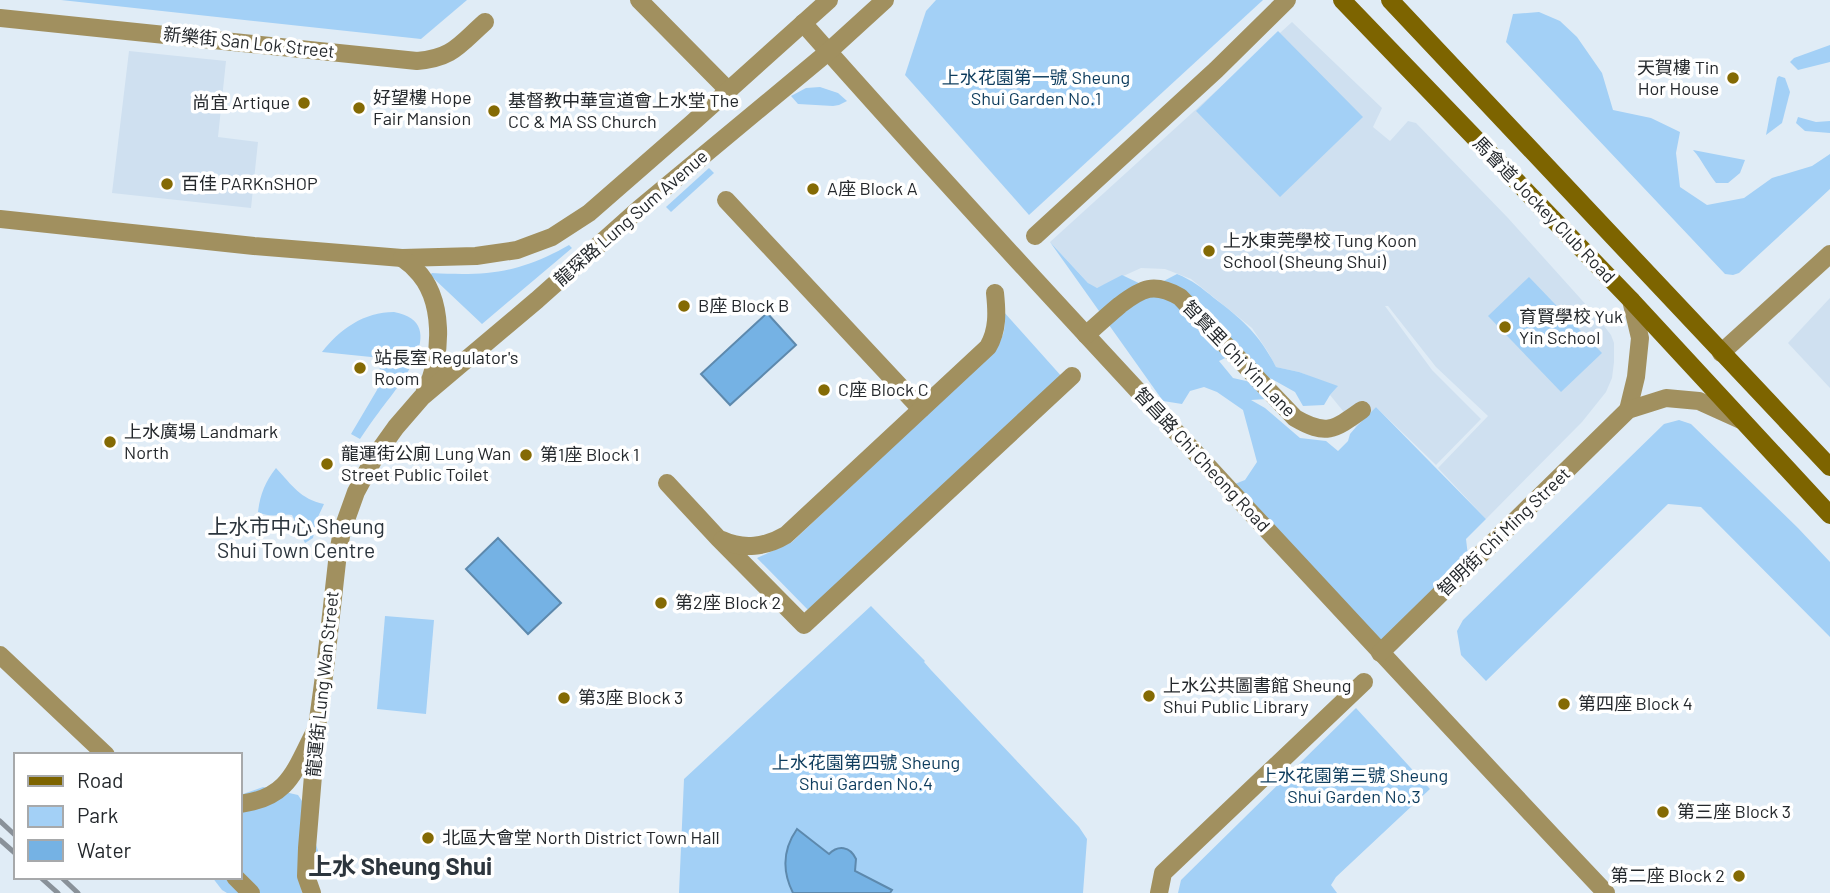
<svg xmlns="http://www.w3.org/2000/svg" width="1830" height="893" viewBox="0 0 1830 893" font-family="Barlow,'Noto Sans SC',sans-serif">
	<rect width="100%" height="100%" fill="#e0ecf6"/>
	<g fill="#cfe0f0">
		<polygon points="1292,22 1382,108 1373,127 1390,141 1408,121 1416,123 1508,218 1598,318 1611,335 1614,343 1614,362 1612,378 1606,392 1582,422 1486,519 1438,468 1488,416 1436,367 1388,306 1385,306 1432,370 1481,419 1436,465 1376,407 1356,427 1330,395 1337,387 1299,372 1276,367 1268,352 1252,328 1191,279 1165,269 1141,268 1097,288 1091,286 1050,242"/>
		<polygon points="129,51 226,61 218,137 258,142 251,208 112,193"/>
		<polygon points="1830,298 1830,388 1788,343"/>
	</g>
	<g fill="#a3d0f6">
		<polygon points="61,0 467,0 421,39"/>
		<polygon points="936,0 1263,0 1029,215 905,75 926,11"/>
		<polygon points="1539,12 1560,21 1577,37 1602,73 1613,110 1651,118 1680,132 1676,153 1680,187 1707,205 1744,198 1772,178 1812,166 1830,154 1830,189 1739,273 1733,275 1725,274 1506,42 1513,14"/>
		<polygon points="1278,31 1363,117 1280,197 1196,111"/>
		<polygon points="1830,45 1830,62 1798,70 1790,62 1794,58"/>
		<polygon points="1779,76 1785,78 1790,92 1782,123 1766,135 1777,78"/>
		<polygon points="820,87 838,93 847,101 839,105 833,106 798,104 791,96 806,88"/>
		<polygon points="1798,117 1816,122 1830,121 1830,133 1805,131 1796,123"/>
		<path d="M1693,150L1745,160L1740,173L1728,183H1716C1707,172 1702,160 1693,150Z"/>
		<polygon points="709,168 714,173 671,212 666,207"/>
		<path d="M1050,242L1088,283L1097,288L1122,275L1145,286L1158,284L1177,274C1192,280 1202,288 1214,298C1243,320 1259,334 1276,367L1299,372L1338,386L1330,395L1324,405L1303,406L1295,392L1252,368L1238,352L1219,361L1233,378L1255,383L1267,399L1251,400L1265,408L1300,438L1326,441L1338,451L1348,441L1350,434L1356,427L1376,407L1486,519L1466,539L1468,556L1380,653L1227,487L1245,480L1257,462L1243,410L1217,392L1204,387L1190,391L1182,404L1163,401Z"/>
		<path d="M569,245L572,248L482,324L430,275L432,273C488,276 520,273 569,245Z"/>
		<polygon points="1529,277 1602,353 1561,392 1488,316"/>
		<path d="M1003,311L1063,378L811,613L757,558L792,542L995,350C1005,334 1006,329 1003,311Z"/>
		<path d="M394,312C454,323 396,389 379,412C372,421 366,430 360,439L351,434L377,390L381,358L322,352C340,329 364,312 394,312Z"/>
		<polygon points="1679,420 1691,424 1798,528 1830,562 1830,637 1701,507 1668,504 1486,681 1461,655 1457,631 1463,620 1664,424"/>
		<path d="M276,468C292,485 300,499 324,504L317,519L313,538L305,543L292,515C278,514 271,518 258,512C260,495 265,482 276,468Z"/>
		<polygon points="871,606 925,661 924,662 931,670 1079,827 1087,839 1083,893 679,893 684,779"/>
		<polygon points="385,616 434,620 426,714 377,709"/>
		<polygon points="1356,708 1430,789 1336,877 1331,885 1337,893 1178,893 1181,880"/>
		<path d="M263,787L298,795L302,801L320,857C309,867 299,876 302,893H227L222,890L212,877H240V795Z"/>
	</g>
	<g fill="#75b2e4" stroke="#5d89ad" stroke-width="2">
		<polygon points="767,313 796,345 730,405 701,374"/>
		<polygon points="498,538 561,603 528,634 466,569"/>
		<path d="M797,829L829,854C838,845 850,846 856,859L855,871L892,890L890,893H793C782,871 783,849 797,829Z"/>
	</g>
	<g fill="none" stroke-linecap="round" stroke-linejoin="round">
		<g stroke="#a1905f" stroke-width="18">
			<polyline points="726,200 921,409"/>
			<polyline points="1035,236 1216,70 1287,0"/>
			<polyline points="667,483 718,538 804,625 1072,376"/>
			<path d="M722,540C743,550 766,547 786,535L988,347C998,330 997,312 995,293"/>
			<polyline points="1159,893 1163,873 1364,682"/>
		</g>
		<g stroke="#a1905f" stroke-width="18">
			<polyline points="639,0 729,91"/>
			<path d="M0,18L417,61C453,58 459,45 485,22"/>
			<path d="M803,23C942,180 1085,334 1228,488C1354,623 1479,759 1606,893"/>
			<path d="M1086,335C1097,325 1108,315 1120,305C1142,288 1154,282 1180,297L1295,418C1326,436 1334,430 1362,410"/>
			<polyline points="1721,353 1830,254"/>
			<polyline points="1628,410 1636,377 1640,338 1631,300"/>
			<polyline points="1380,653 1628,410 1666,398 1699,401 1741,420"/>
		</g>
		<g stroke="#a1905f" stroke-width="18">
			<polyline points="0,219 254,246 402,258 476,256 517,250 552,237 589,213 691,124 829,0"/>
			<path d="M402,258C407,262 412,265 415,269C445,298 443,357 425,391"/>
			<polyline points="0,655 106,755"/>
			<path d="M240,804C288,798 294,772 314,733"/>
			<polyline points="235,877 251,893"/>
			<polyline points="312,893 306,876 307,848 317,727 325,669 338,553 342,531 356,492 376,455 396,427 422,397 537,300 639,209 828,52 885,0"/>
		</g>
		<g stroke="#7d6400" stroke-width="18">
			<polyline points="1342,0 1631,300 1830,515"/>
			<polyline points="1390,0 1830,467"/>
		</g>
		<g stroke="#899199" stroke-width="5">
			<polyline points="0,821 16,836"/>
			<polyline points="0,840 16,854"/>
			<polyline points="40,877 58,893"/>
			<polyline points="61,877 78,893"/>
		</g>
	</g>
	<g fill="#846a04" stroke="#fff" stroke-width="2.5">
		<circle cx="1733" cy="78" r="7"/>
		<circle cx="304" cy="103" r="7"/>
		<circle cx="359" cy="108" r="7"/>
		<circle cx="494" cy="111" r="7"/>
		<circle cx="167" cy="184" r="7"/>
		<circle cx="813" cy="189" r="7"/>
		<circle cx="1209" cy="251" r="7"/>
		<circle cx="684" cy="306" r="7"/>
		<circle cx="1505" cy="327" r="7"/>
		<circle cx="360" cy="368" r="7"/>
		<circle cx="824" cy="390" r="7"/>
		<circle cx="110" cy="442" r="7"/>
		<circle cx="526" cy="455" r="7"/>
		<circle cx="327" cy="464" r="7"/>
		<circle cx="661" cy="603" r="7"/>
		<circle cx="1149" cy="696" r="7"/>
		<circle cx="564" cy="698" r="7"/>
		<circle cx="1564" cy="704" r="7"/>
		<circle cx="1663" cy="812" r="7"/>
		<circle cx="428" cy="838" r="7"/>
		<circle cx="1739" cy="876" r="7"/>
	</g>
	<g text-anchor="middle" stroke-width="7" stroke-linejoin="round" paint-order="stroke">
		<g font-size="18" fill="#24282c" stroke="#fff">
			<text transform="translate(249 43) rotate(6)" y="6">新樂街 San Lok Street</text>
			<text transform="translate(1544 210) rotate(46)" y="6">馬會道 Jockey Club Road</text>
			<text transform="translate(631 218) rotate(-41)" y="6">龍琛路 Lung Sum Avenue</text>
			<text transform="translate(1239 359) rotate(46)" y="6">智賢里 Chi Yin Lane</text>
			<text transform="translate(1202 460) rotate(47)" y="6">智昌路 Chi Cheong Road</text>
			<text transform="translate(1504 532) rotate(-44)" y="6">智明街 Chi Ming Street</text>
			<text transform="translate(323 684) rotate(-84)" y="6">龍運街 Lung Wan Street</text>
		</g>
		<g font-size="18" fill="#24282c" stroke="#fff" text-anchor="start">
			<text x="1719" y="74" text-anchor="end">天賀樓 Tin<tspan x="1719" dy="21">Hor House</tspan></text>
			<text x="373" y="104">好望樓 Hope<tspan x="373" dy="21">Fair Mansion</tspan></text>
			<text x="508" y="107">基督教中華宣道會上水堂 The<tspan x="508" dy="21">CC &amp; MA SS Church</tspan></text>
			<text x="290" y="109" text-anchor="end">尚宜 Artique</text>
			<text x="181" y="190">百佳 PARKnSHOP</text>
			<text x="827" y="195">A座 Block A</text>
			<text x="1223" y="247">上水東莞學校 Tung Koon<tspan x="1223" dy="21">School (Sheung Shui)</tspan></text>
			<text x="698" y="312">B座 Block B</text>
			<text x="1519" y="323">育賢學校 Yuk<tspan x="1519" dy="21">Yin School</tspan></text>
			<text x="374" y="364">站長室 Regulator's<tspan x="374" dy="21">Room</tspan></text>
			<text x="838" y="396">C座 Block C</text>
			<text x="124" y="438">上水廣場 Landmark<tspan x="124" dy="21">North</tspan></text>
			<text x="341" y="460">龍運街公廁 Lung Wan<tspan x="341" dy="21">Street Public Toilet</tspan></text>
			<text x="540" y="461">第1座 Block 1</text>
			<text x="675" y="609">第2座 Block 2</text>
			<text x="1163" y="692">上水公共圖書館 Sheung<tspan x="1163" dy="21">Shui Public Library</tspan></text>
			<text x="578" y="704">第3座 Block 3</text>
			<text x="1578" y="710">第四座 Block 4</text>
			<text x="1677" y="818">第三座 Block 3</text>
			<text x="442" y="844">北區大會堂 North District Town Hall</text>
			<text x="1725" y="882" text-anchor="end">第二座 Block 2</text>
		</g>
		<g font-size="18" fill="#0d3c5d" stroke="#fff">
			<text x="1036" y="84">上水花園第一號 Sheung<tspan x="1036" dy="21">Shui Garden No.1</tspan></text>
			<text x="866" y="769">上水花園第四號 Sheung<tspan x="866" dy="21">Shui Garden No.4</tspan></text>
			<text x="1354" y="782">上水花園第三號 Sheung<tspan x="1354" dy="21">Shui Garden No.3</tspan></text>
		</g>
		<g font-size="21" fill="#2c353d" stroke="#fff">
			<text x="296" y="534">上水市中心 Sheung<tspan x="296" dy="24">Shui Town Centre</tspan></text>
		</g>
		<g font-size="24" font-weight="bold" fill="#2c353d" stroke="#fff">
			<text x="400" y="875">上水 Sheung Shui</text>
		</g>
	</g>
	<rect x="14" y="753" width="228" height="126" fill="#ffffff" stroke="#a7a9ab" stroke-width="2"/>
	<rect x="28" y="776" width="35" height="10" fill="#7d6400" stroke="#a7a9ab" stroke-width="2"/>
	<text x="77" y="788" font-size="21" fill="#24282c">Road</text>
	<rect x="28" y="806" width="35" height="21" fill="#a3d0f6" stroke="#a7a9ab" stroke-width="2"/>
	<text x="77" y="823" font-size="21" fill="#24282c">Park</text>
	<rect x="28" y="840" width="35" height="21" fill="#75b2e4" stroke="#a7a9ab" stroke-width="2"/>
	<text x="77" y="858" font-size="21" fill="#24282c">Water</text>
</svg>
